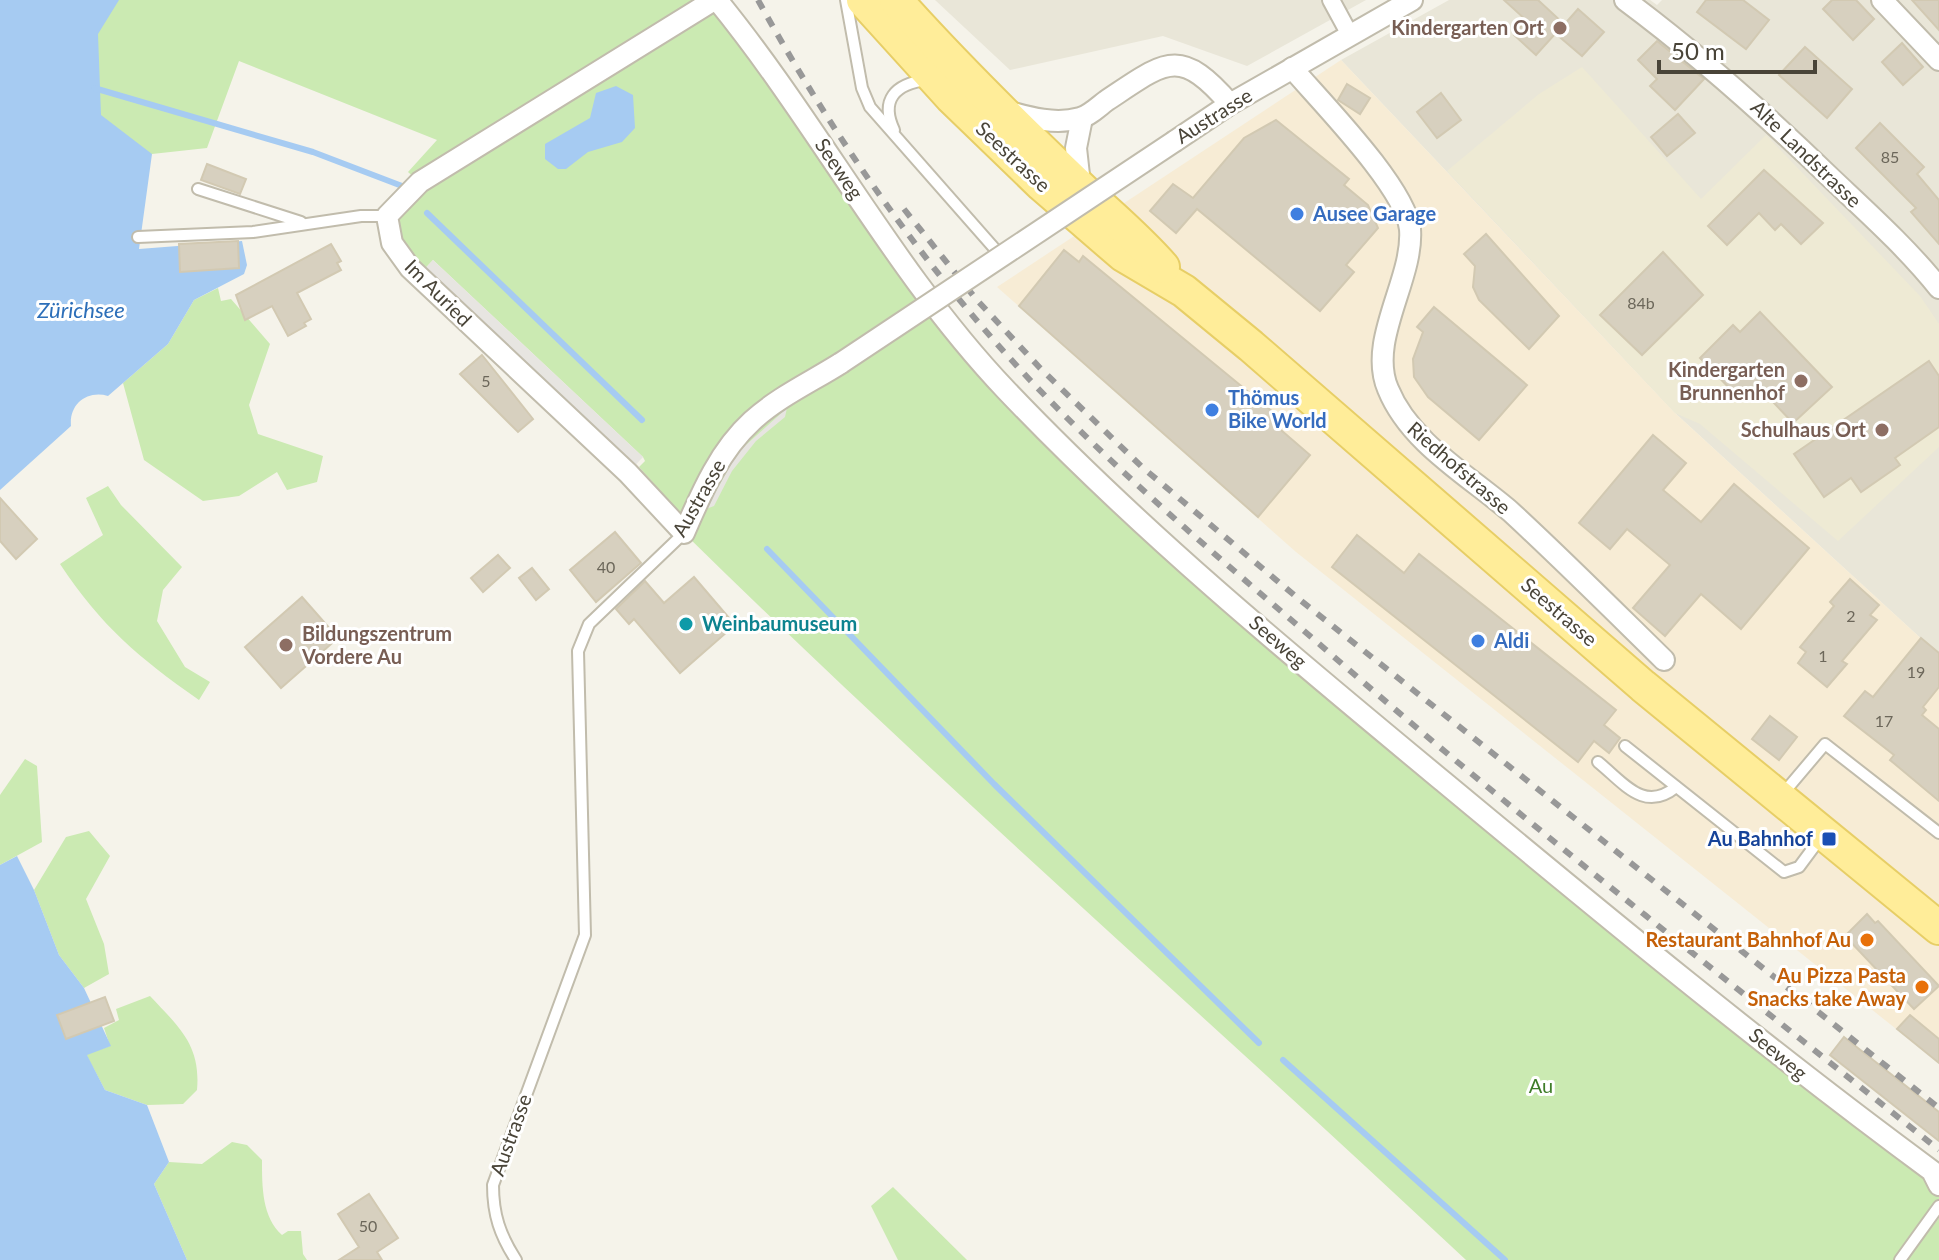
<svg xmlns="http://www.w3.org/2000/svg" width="1939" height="1260" viewBox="0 0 1939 1260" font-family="Lato,sans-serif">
	<rect width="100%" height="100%" fill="#f5f3ea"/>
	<g fill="#e9e6d8">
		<polygon points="935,0 1366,0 1247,66 1163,36 1010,70"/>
		<polygon points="1449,0 1650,0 1657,5 1662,0 1939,0 1939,655 1675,413 1341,60"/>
	</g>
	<polygon fill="#f7ecd5" points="1341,60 1675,413 1939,655 1939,1063 1296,552 997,287"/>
	<polygon fill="#eeead4" points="1582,67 1701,199 1766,135 1920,296 1939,324 1939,447 1838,541 1700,424 1675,413 1447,171 1539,94"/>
	<g fill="#cbeab2">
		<path d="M83,0H717L924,293L1165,544L1939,1185V1206L1900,1260H1466C1206,1016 938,783 684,533L688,522L639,467L645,461L643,457L433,260L418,276L387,216L419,182L408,172L437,140L239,61L207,148L152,154L100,153Z"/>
		<polygon points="218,288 221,301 231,299 270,344 249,405 258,434 323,456 317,482 287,490 277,472 239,496 203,501 144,460 123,383 168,344 194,300"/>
		<path d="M108,486L121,505L182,567L163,590L157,621L185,667L210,682L199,700C138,657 102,627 60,564L103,535L86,498Z"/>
		<polygon points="25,759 37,766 42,842 0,865 0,795"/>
		<polygon points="89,831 110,856 86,899 104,944 109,974 84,988 59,955 34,890 66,837"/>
		<path d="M150,996C179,1027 201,1045 197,1090L183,1104L147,1105L105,1090L86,1054L110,1046L104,1028L119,1020L116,1009Z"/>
		<path d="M232,1142L247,1145L262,1160C262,1187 262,1217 282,1235L288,1231H301L303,1254L307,1260H187L154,1184L169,1162L202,1164Z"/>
		<polygon points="893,1187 967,1260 898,1260 871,1206"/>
		<polygon points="1939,1218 1939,1260 1907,1260"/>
	</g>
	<g fill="#e7e5e1">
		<polygon points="433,260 643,457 628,473 418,276"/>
		<polygon points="787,408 785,417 756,441 732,471 714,506 706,509 738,452"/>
	</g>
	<g fill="#a6cbf2">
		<path d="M0,0H119L98,34L101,115L152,154L139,249L242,241L247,265L244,274L194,300L168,344L108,396C87,390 69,404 71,426L0,490Z"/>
		<polygon points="616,86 633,95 635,128 622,142 588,152 566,169 558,169 545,159 545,144 590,118 596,93"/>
		<polygon points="17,856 34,890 59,955 84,988 111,1046 87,1055 105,1090 147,1105 169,1162 154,1184 187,1260 0,1260 0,865"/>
	</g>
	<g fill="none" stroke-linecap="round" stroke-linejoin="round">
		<g stroke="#a6cbf2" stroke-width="6">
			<polyline points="94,88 313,152 402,186"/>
			<polyline points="427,213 642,420"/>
			<polyline points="767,549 994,784 1259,1043"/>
			<polyline points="1283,1060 1505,1260"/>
		</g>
	</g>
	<g fill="#d7d0bf" stroke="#d2c9b2" stroke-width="2">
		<polygon points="1504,0 1538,0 1564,24 1536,55 1514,35 1526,20"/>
		<polygon points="1706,0 1743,0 1769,20 1746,49 1697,12"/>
		<polygon points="1832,0 1856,0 1874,19 1853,40 1823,9"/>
		<polygon points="1912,0 1939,0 1939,30"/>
		<polygon points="1578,9 1604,32 1582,56 1556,34"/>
		<polygon points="1657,41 1704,79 1675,110 1650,86 1657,79 1638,60"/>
		<polygon points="1902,43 1923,67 1903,85 1882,62"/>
		<polygon points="1805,47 1852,89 1827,118 1779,75"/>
		<polygon points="1347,84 1370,98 1360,114 1338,100"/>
		<polygon points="1441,93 1461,120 1437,138 1417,112"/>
		<polygon points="1678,114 1695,133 1667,156 1651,137"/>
		<polygon points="1276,120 1349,179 1344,185 1368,205 1378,228 1346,265 1354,272 1320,311 1197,209 1176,233 1150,211 1173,184 1193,198 1244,138"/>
		<polygon points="1880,123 1924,167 1917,174 1939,200 1939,244 1911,212 1916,208 1856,148"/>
		<polygon points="207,164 246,179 240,194 201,180"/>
		<polygon points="1764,170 1823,223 1801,244 1781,224 1775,230 1759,213 1727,245 1708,226"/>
		<polygon points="1486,234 1559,316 1529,349 1479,300 1473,287 1475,266 1464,254"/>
		<polygon points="238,241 239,268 180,272 179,244"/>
		<polygon points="331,244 341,261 337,263 341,270 297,293 311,319 304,323 306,326 288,336 272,306 245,320 236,295"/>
		<polygon points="1064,250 1079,262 1083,256 1279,417 1274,424 1310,455 1258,517 1019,306"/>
		<polygon points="1663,252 1703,295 1642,355 1600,315"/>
		<polygon points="1434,307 1527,385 1479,440 1428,397 1414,377 1413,359 1423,332 1417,327"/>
		<polygon points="1760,312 1832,387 1793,423 1756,384 1740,399 1700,358 1733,325 1740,332"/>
		<polygon points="482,355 533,419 518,432 460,374"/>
		<polygon points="1929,361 1939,376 1939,427 1895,458 1900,465 1861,492 1851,478 1824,497 1794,454"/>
		<polygon points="1653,435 1686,463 1663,490 1701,522 1734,484 1809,548 1741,629 1701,594 1665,636 1633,608 1670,565 1627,529 1610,549 1579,523"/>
		<polygon points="0,498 37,539 16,559 0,541"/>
		<polygon points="615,532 641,563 596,602 570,570"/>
		<polygon points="1357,535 1404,573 1419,554 1616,710 1604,725 1620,738 1609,753 1594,741 1578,762 1332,567"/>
		<polygon points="498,555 510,568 483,592 471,578"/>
		<polygon points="532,568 549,589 536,600 519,578"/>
		<polygon points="694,577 735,625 680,673 634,619 629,624 616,609 645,581 664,603"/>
		<polygon points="1850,579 1879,605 1870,615 1877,620 1842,661 1847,664 1827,687 1798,663 1806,652 1800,647 1834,606 1830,602"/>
		<polygon points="302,597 338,638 281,688 245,647"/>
		<polygon points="1921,638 1939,653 1939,687 1923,707 1926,710 1922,715 1939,729 1939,801 1890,760 1894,755 1844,716 1865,691 1873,697"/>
		<polygon points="1770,716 1797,737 1779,760 1752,739"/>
		<polygon points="1867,914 1875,923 1878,921 1939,986 1914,1009 1845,936"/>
		<polygon points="105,997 114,1021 66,1039 57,1015"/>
		<polygon points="1910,1015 1939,1039 1939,1063 1897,1029"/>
		<polygon points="1844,1037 1939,1112 1939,1141 1830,1055"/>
		<polygon points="369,1194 398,1238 377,1252 382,1260 339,1260 359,1247 338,1214"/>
	</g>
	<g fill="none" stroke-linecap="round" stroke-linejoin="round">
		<g stroke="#c1bcac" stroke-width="14">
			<g id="service">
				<polyline points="846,0 862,88 870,107 1002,257"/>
				<path d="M894,130C880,100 895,84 926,80"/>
				<polyline points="198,189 301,222"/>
				<polyline points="138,237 253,232 361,216 387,216"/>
				<polyline points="1625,746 1784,872 1799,867 1822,836"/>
				<path d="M1598,762C1624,783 1644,813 1676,787"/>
				<polyline points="1781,796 1825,744 1939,833"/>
				<path d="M516,1260C500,1235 493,1215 493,1185L585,935L578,651L589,624L684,533"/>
				<polyline points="1900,1260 1939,1206"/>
			</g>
		</g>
		<g stroke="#c1bcac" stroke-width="20">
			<polyline id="pedestrian" points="1331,0 1350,35"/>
		</g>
		<g stroke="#c1bcac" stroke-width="24">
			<g id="minor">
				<path d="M714,0L420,182L387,216L392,243L410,268L628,473L684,533C701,494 719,451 752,421C778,397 811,382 841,363"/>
				<path d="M717,0C819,125 894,272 1006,390C1141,532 1294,658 1445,783C1604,915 1765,1048 1932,1171L1939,1185"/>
				<path d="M1625,0C1699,55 1766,115 1832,179C1869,214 1907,248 1939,288"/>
				<polyline points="1882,0 1939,60"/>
				<path d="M1292,68C1322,103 1405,187 1410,229C1414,279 1367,340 1388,389C1410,443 1468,475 1511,512C1563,560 1613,610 1664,660"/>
				<path d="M1006,111C1030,118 1056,125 1080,118C1089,116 1098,107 1106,101C1165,62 1179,45 1230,104"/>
				<polyline points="1175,141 1230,104 1412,0"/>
				<polyline points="1080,184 1076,148 1082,118"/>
			</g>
		</g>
		<g stroke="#e7ce66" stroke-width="36">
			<g id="primary">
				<polyline points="863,0 951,97 1042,185 1123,255 1184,291 1251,346 1643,686 1939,928"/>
				<path d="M896,0C954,65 1016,126 1079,186C1107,213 1137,237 1163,267"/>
			</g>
		</g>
		<use href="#service" stroke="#fff" stroke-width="10"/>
		<use href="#pedestrian" stroke="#fff" stroke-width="16"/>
		<use href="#minor" stroke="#fff" stroke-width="20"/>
		<use href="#primary" stroke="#ffed99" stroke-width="32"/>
		<g stroke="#989898" stroke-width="6" stroke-dasharray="10 10" stroke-linecap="butt">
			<path d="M758,0C833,136 923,266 1029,379C1121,476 1224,562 1325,649C1524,823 1733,984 1939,1150"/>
			<polyline points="904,209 976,299 1040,368 1142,467 1300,600 1939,1108"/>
		</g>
		<g stroke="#c1bcac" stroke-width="24" stroke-linecap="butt">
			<polyline id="minor-bridge" points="841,363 1175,141"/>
		</g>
		<use href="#minor-bridge" stroke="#fff" stroke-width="20"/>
	</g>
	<g fill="#8d6e63" stroke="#fff" stroke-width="3">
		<circle cx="1560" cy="28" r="8"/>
		<circle cx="1801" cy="381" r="8"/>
		<circle cx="1882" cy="430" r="8"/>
		<circle cx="286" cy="645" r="8"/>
	</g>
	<g fill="#3f7fe0" stroke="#fff" stroke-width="3">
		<circle cx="1297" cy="214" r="8"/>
		<circle cx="1212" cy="410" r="8"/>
		<circle cx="1478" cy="641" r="8"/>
	</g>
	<circle fill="#0f9aa8" stroke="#fff" stroke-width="3" cx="686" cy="624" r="8"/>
	<rect fill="#1a4fb4" stroke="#fff" stroke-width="3" x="1821" y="831" width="16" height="16" rx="4"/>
	<g fill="#e8710a" stroke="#fff" stroke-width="3">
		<circle cx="1867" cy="940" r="8"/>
		<circle cx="1922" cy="987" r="8"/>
	</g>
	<g text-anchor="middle" stroke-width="6" stroke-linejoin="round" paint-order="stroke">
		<g font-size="16" fill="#6c675a">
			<text x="1890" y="163">85</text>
			<text x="1641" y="309">84b</text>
			<text x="486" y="387">5</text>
			<text x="606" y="573">40</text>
			<text x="1851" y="622">2</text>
			<text x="1823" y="662">1</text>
			<text x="1916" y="678">19</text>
			<text x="1884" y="727">17</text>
			<text x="368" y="1232">50</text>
		</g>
		<g font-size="20" font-weight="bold" fill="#785e54" stroke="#fff" text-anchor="end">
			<text x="1544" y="35">Kindergarten Ort</text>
			<text x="1785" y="377">Kindergarten<tspan x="1785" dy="23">Brunnenhof</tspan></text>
			<text x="1866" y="437">Schulhaus Ort</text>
			<text x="302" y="641" text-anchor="start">Bildungszentrum<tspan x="302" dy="23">Vordere Au</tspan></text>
		</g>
		<g font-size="20" fill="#494438" stroke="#fff">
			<text transform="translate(1214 116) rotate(-32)" y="7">Austrasse</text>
			<text transform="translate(1806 154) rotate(44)" y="7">Alte Landstrasse</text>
			<text transform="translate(1013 157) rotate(43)" y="7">Seestrasse</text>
			<text transform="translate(839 169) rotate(56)" y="7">Seeweg</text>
			<text transform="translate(438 293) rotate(45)" y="7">Im Auried</text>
			<text transform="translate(1459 468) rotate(41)" y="7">Riedhofstrasse</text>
			<text transform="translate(699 498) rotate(-60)" y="7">Austrasse</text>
			<text transform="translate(1559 612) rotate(41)" y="7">Seestrasse</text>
			<text transform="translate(1278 642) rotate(41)" y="7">Seeweg</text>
			<text transform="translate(1778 1054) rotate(40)" y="7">Seeweg</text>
			<text transform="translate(511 1135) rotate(-70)" y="7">Austrasse</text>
		</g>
		<g font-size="20" font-weight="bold" fill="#366cbe" stroke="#fff" text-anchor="start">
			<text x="1313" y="221">Ausee Garage</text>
			<text x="1228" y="405">Thömus<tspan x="1228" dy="23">Bike World</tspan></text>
			<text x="1494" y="648">Aldi</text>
		</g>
		<g font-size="20" font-weight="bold" fill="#0d838f" stroke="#fff" text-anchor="start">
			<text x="702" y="631">Weinbaumuseum</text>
		</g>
		<g font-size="20" font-weight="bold" fill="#164399" stroke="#fff" text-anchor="end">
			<text x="1813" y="846">Au Bahnhof</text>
		</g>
		<g font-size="20" font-weight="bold" fill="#c56008" stroke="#fff" text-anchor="end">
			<text x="1851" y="947">Restaurant Bahnhof Au</text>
			<text x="1906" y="983">Au Pizza Pasta<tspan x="1906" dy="23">Snacks take Away</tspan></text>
		</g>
		<g font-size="20" fill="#3f7d29" stroke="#fff">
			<text x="1541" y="1093">Au</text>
		</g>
		<g font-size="22" font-style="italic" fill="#2d6fb9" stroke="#fff">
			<text x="81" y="318">Zürichsee</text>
		</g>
	</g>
	<path d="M1659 60v12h156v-12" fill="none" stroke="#494438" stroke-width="4"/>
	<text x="1671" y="60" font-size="24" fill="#494438" stroke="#ffffff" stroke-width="6" paint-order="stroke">50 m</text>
</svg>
